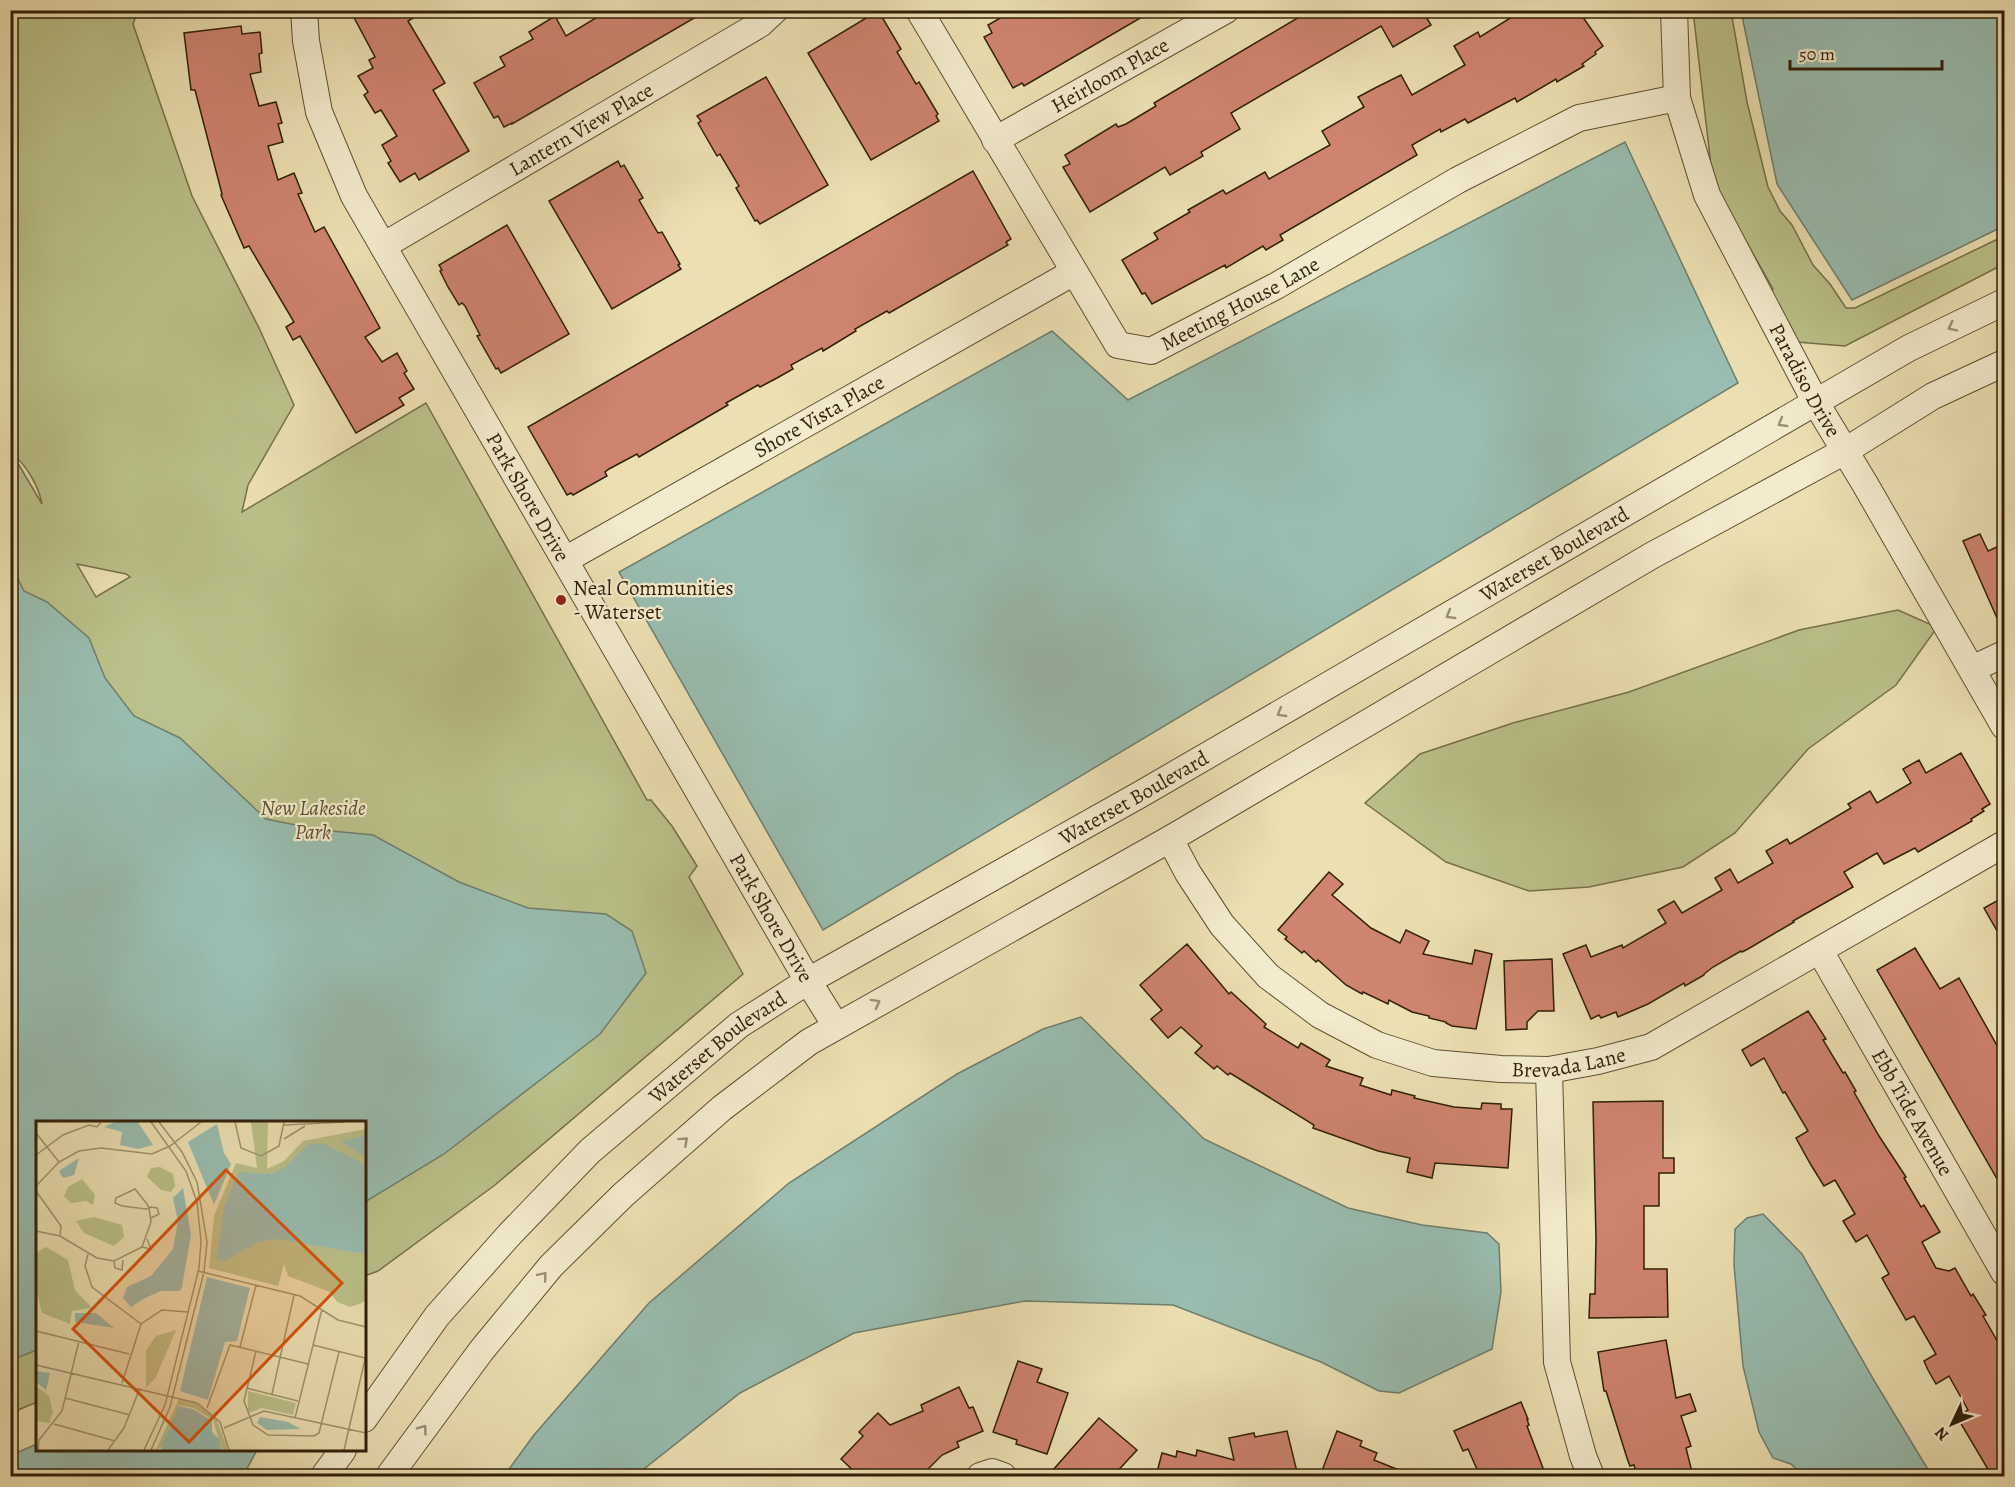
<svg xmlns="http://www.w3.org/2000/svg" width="2015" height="1487" viewBox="0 0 2015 1487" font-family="Alegreya,serif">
	<rect width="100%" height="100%" fill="#ece0b2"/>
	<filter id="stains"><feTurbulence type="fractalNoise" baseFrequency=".00333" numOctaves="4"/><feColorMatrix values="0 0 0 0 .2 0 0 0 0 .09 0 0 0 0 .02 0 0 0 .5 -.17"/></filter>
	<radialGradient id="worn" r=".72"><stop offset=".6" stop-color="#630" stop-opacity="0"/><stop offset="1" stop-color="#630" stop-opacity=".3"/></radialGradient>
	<g fill="#bbc18a" stroke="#76704a" stroke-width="1.5" fill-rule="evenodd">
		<path d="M10,11H138L133,24L192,196L259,328L294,405L248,485L242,512L426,403L647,800H651L672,826L697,866L689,877L743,974L495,1185L378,1271L365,1276L364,1122H38L37,1402L11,1413ZM13,455C26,464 39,487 42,504ZM77,564L126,574L130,577L96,597Z"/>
		<polygon points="1693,11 1731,11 1747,102 1768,187 1780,211 1792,225 1813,265 1830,284 1846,308 1855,308 2004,236 2004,264 1845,346 1797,342 1771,292 1773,289 1716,188 1712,174"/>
		<polygon points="1898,610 1934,626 1936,629 1896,685 1808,749 1735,833 1683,867 1589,887 1529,891 1446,862 1365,803 1420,754 1513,723 1629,692 1799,630"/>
	</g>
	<g fill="#99bdb0" stroke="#6f7e6d" stroke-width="1.5">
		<polygon points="1741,11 2004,11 2004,226 1852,300 1777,184"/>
		<polygon points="1625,142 1738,383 823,930 619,572 1052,331 1128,400"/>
		<polygon points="10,563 24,591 47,602 89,638 105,678 134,716 180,738 266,819 321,830 373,835 459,882 528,908 606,914 632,931 646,973 600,1034 444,1154 365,1202 364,1122 38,1122 37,1350 11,1360"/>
		<polygon points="1081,1017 1204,1139 1348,1208 1422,1225 1487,1233 1499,1244 1501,1292 1492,1349 1399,1393 1379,1391 1321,1362 1173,1305 1025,1301 854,1333 740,1393 635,1476 504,1476 534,1435 649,1303 789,1183 957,1074 1043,1029"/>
		<polygon points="1763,1214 1802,1254 1875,1382 1932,1476 1803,1476 1791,1464 1773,1458 1759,1432 1743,1366 1734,1265 1735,1229 1747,1218"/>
		<polygon points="37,1444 38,1450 257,1450 243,1476 11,1476 11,1455"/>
	</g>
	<g fill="#cf846f" stroke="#301f09" stroke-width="1.5">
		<polygon points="350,10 427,10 408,21 445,83 433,90 469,151 419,180 415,173 400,182 388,163 391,161 382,145 397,136 381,110 375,113 364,95 368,92 358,76 373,68 369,60 375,57"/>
		<polygon points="609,10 708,10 512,124 512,123 504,127 498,116 494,118 474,83 505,66 500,57 533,39 529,32 555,16 566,36"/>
		<polygon points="1014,10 1154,10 1024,86 1022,83 1013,88 984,37 992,33 988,25"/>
		<polygon points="1311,10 1422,10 1431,25 1393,47 1381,26 1231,113 1240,129 1201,152 1203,156 1170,175 1165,167 1090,212 1063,167 1070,164 1065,155 1116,124 1118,127 1126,124 1156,106 1154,103"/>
		<polygon points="1523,10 1578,10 1603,46 1595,52 1596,54 1582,64 1584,66 1557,82 1556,79 1517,102 1515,98 1468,123 1465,119 1441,132 1440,129 1412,145 1417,155 1280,235 1283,240 1266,250 1263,246 1226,268 1225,265 1152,304 1145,293 1142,294 1122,260 1158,239 1154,233 1190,212 1188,210 1223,190 1226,194 1265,172 1269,179 1330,145 1322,131 1364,107 1358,97 1375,88 1401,75 1412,95 1465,65 1454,46 1478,32 1480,37"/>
		<polygon points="876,12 880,18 882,17 901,49 897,52 916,84 919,82 938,114 936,116 939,121 871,160 808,53"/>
		<polygon points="241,26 242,34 260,32 262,53 259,54 261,72 250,74 259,106 276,102 282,123 278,124 283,142 268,146 278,180 294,173 302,193 298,194 315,232 324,227 380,328 365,337 382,362 397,353 407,371 404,373 414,389 399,398 404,405 356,433 300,336 293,340 286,327 294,322 249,246 244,248 221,195 222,194 195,90 191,90 184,33"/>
		<polygon points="766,77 828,185 760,224 757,220 755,221 746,205 736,188 739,186 720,154 717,156 698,123 701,121 697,116"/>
		<polygon points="618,161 621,167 624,165 643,198 639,200 658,233 662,232 680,264 678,265 681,269 612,309 549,201"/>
		<polygon points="973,171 1011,239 1006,242 1008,245 889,313 887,311 855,329 856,331 823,351 822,348 791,365 793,369 777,378 760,387 758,385 726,403 728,405 639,457 637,454 609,469 605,472 607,476 573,495 571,493 567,495 528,427"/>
		<polygon points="507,225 569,334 501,373 498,368 496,369 477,336 480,335 465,306 462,303 459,305 448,287 440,271 442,270 439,265"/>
		<polygon points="1980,534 1988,551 2004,544 2004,634 1963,541"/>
		<polygon points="1961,753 1990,804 1982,809 1984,811 1971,819 1972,821 1918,852 1915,848 1884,864 1877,853 1844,872 1853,887 1793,921 1794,922 1748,949 1742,952 1741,951 1713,967 1704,974 1704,975 1685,986 1684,983 1648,1004 1618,1017 1616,1012 1601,1018 1599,1015 1591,1019 1563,954 1586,945 1591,957 1622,945 1623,948 1666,923 1658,910 1674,901 1682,913 1722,890 1715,878 1730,869 1738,883 1773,863 1766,851 1787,839 1790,844 1851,808 1848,804 1870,791 1877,803 1911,783 1903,769 1919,760 1926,773"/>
		<polygon points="1329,872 1343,884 1332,895 1371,928 1400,943 1406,930 1429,941 1423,954 1472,964 1475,950 1492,954 1476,1029 1452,1026 1446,1023 1446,1022 1429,1018 1429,1016 1412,1012 1389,1000 1388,1004 1363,992 1362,994 1346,985 1318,960 1316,962 1304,951 1302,953 1285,939 1287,937 1278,930"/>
		<polygon points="2004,897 2004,943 1984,908"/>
		<polygon points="1187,944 1229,994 1231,992 1266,1024 1264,1027 1298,1048 1301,1043 1330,1060 1326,1066 1363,1078 1360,1085 1391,1095 1392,1090 1415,1096 1414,1098 1454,1107 1481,1109 1482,1103 1501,1104 1501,1109 1512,1109 1508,1168 1435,1163 1432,1178 1407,1172 1410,1158 1378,1151 1313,1128 1314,1125 1230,1073 1228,1075 1217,1066 1214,1069 1195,1053 1202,1046 1181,1027 1168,1038 1151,1019 1162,1010 1140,985"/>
		<polygon points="1915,948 1940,989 1959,978 2004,1058 2004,1191 1877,970"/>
		<polygon points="1552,959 1554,1011 1538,1011 1527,1022 1527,1029 1506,1030 1504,961"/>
		<polygon points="1808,1011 1826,1039 1823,1040 1843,1073 1845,1072 1856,1091 1854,1092 1879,1136 1906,1177 1904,1178 1921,1207 1924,1205 1940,1232 1922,1242 1936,1268 1949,1271 1955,1268 1971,1296 1973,1294 1986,1315 1983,1316 2004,1353 2004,1476 1992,1476 1957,1417 1968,1410 1949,1376 1936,1384 1928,1370 1924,1361 1936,1354 1914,1316 1906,1320 1882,1278 1889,1274 1867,1235 1856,1242 1843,1221 1855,1214 1835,1180 1824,1186 1811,1165 1796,1138 1808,1131 1785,1092 1783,1093 1764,1058 1751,1066 1742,1050"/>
		<polygon points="1663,1101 1663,1158 1674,1158 1674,1173 1659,1173 1659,1206 1644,1206 1644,1269 1667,1269 1668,1317 1589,1318 1590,1294 1595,1294 1596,1239 1593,1102"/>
		<polygon points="1666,1340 1676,1398 1690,1394 1696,1411 1681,1416 1691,1446 1686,1448 1693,1476 1637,1476 1634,1465 1630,1466 1627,1458 1606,1391 1604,1391 1598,1352"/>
		<polygon points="1018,1361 1042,1369 1037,1382 1068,1393 1047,1454 1016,1444 1017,1440 993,1432"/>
		<polygon points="959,1387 969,1408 973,1407 983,1431 957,1442 959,1447 942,1455 921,1476 859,1476 841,1459 863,1436 859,1432 878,1413 890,1425 923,1411 921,1405"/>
		<polygon points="1521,1402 1528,1419 1527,1419 1529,1425 1527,1426 1546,1476 1480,1476 1468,1449 1463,1451 1454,1431"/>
		<polygon points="1099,1418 1137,1450 1113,1476 1061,1476 1053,1470"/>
		<polygon points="1287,1431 1298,1476 1156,1476 1162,1453 1176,1457 1177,1451 1196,1456 1197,1450 1234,1460 1229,1438 1254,1433 1255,1437"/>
		<polygon points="1337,1431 1362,1441 1360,1446 1377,1453 1374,1460 1414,1476 1320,1476"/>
	</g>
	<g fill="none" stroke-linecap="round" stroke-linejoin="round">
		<g stroke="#5f4f33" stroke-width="28">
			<g id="minor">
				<path id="s1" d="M304,10L306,41L319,112L354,196L808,981L836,1026"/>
				<path id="s2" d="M919,10L1118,345L1151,351L1276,286L1458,180L1579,118L1677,98"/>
				<path id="s3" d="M1674,10L1677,98L1707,195L1816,403L1865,484L2004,726"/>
				<path id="s4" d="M995,140L1226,10"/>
				<path id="s5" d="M383,246L760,24L775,10"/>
				<path id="s6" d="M565,560L1074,272"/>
				<polyline points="1972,669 2004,654"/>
				<path id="s7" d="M1170,839L1188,873L1222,925L1268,976L1320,1015L1377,1045L1433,1063L1501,1069L1549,1070L1598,1061L1651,1047L2004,844"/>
				<path id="s8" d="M1820,951L2004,1272"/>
				<polyline points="1549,1070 1557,1362 1583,1456 1591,1476"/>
				<path id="s9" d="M364,1419L437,1316L510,1234L590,1151L739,1025L808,981L1141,794L1909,348L2004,302"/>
				<polyline points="324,1476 343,1450"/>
				<polyline points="389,1476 481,1351 551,1266 623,1195 722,1108 809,1042 1170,839 1651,556 1845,451 1933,396 2004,363"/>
				<polyline points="980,1476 992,1472 1003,1476"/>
			</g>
		</g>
		<use href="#minor" stroke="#f3ebcd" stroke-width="26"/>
	</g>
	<defs><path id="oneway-chevron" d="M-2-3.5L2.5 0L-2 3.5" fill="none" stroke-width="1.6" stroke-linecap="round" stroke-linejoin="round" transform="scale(1.5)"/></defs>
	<g stroke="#9b8f75">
		<use href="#oneway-chevron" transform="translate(1952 327) rotate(154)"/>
		<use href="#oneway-chevron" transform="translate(1782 423) rotate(150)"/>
		<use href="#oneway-chevron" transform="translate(1450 615) rotate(150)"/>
		<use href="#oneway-chevron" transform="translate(1281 713) rotate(150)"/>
		<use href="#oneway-chevron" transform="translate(876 1003) rotate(-29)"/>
		<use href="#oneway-chevron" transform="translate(684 1141) rotate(-42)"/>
		<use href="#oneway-chevron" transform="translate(543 1276) rotate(-50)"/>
		<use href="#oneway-chevron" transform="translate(423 1429) rotate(-54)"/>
	</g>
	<circle fill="#8f2418" stroke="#f3ebcd" stroke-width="2" cx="561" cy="600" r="6"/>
	<g text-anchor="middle" stroke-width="4.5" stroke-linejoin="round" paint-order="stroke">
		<g font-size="21" fill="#301f09" stroke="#f3ebcd">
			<text dy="7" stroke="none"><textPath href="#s4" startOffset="132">Heirloom Place</textPath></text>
			<text dy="7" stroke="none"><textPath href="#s5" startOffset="230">Lantern View Place</textPath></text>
			<text dy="7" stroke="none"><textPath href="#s2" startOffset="524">Meeting House Lane</textPath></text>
			<text dy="7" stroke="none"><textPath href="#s3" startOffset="399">Paradiso Drive</textPath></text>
			<text dy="7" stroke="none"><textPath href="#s6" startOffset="292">Shore Vista Place</textPath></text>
			<text dy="7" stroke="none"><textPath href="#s1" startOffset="542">Park Shore Drive</textPath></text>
			<text dy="7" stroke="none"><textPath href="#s9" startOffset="1488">Waterset Boulevard</textPath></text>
			<text dy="7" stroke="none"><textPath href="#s9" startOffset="1002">Waterset Boulevard</textPath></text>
			<text dy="7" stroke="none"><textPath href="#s1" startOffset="1028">Park Shore Drive</textPath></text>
			<text dy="7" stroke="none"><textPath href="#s9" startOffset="516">Waterset Boulevard</textPath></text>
			<text dy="7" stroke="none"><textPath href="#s7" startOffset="494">Brevada Lane</textPath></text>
			<text dy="7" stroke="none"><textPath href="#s8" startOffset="186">Ebb Tide Avenue</textPath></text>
		</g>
		<g font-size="21" fill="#301f09" stroke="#f3ebcd" text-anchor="start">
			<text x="573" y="595">Neal Communities<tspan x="573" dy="24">- Waterset</tspan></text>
		</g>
		<g font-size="21" font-style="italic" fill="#5a5030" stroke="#f3ebcd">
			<text x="313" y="815">New Lakeside<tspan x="313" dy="24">Park</tspan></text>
		</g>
	</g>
	<g transform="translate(36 1121)">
		<rect width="330" height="330" fill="#ece0b2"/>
		<path d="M215,1H232L231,48L248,40L267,20L330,8V179L326,182L314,186L301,181L294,171L252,155L248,143L242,165L173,147L178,95L200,42L221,47ZM124,46L137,53L139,65L135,71L125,69L111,56L115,47ZM46,58L59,74L57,84L50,80L35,82L28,75L32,66ZM58,96L86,104L88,116L78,125L48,112L40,100ZM10,126L32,139L39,169L56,187L36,190L34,203L6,192L0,167V132ZM140,209L120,256L110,267V229L120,215ZM0,265L13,275L17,291L13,302L0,300ZM212,270L260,282L257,294L226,287L212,292ZM143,278L161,283L180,297L192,329H186L177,299L158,287L142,284L128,325L120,329Z" fill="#bbc18a"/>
		<path d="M79,1H102L117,24L102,28L84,24L86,11L68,6ZM181,3L188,32L195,43L178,84L152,21ZM330,14V36L304,20L328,15ZM286,22L330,44V133L240,118L222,121L189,140L181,139L188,86L203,51L235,53L248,47L272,24ZM43,37L38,54L27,57L23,50ZM147,67L155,114L146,166L144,170H125L109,177L95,186L87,177L91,166L115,155L137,128L142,100L137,77ZM171,156L214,167L201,220L189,221L172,279L144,270ZM39,192H60L78,207L39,201ZM0,250L14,252L10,269L0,261ZM142,285L157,288L176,300V311L183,318L185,329H125ZM224,296L252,301L265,308L231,309L221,302Z" fill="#99bdb0"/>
		<path fill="none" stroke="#a1936e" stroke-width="1.5" d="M199,1L205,27L225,35L243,25L248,1M248,4L309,1M0,12L23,41M248,18L269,5M0,34L27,14L53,4L61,6L65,1M0,65L23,41L43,30L65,27L116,33L134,25L165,1M0,70L25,105L24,115M0,110L24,115L61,137L78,140L106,126L115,101L113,87L111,83L99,68L80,77L79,82L86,85L110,88L113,87L115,86L121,87L123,93L115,97M106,126L115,128L111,118M52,133L49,145L56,166L105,203M78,140L79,147L86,149L87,139M162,150L264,175L302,199L330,206M0,210L93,233M277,224L329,237M204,226L220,164M220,230L208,280L217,304L232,314L278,315L283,312L303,231M0,244L161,282L184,301L193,329M86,262L105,203L126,189L152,191M210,267L262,280M236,273L258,174M29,277L94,294M171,287L194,224L272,243M259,297L286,188M18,303L79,320M188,307L228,290L330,312M2,329L3,319L26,290L43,220M72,329L88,307L104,267M108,329L129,284L163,147L165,120L161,81L150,50L115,1M115,329L134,286L168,151L171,121L161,61L146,31L123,1M308,329L330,234"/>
		<path fill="#d6530c" fill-opacity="0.15" stroke="#d6530c" stroke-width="3" d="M190,49L306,162L153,321L37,208Z"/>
		<rect width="330" height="330" fill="none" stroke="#301f09" stroke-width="3"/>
	</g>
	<rect width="2015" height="1487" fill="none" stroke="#ece0b2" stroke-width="36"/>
	<rect x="12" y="12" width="1991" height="1463" fill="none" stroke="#301f09" stroke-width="3"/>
	<rect x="18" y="18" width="1979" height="1451" fill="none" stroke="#301f09" stroke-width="1.5"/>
	<g transform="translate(1952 1424) rotate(226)" stroke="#f3ebcd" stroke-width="4.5" paint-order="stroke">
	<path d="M0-4.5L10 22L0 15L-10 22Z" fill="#301f09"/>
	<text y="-9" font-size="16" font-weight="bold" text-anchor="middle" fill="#301f09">N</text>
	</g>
	<path d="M1790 60v9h152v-9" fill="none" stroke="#301f09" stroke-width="3"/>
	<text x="1799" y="60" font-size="18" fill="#301f09" stroke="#f3ebcd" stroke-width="4.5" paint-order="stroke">50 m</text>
	<rect width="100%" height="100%" filter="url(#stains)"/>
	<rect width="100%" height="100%" fill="url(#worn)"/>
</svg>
